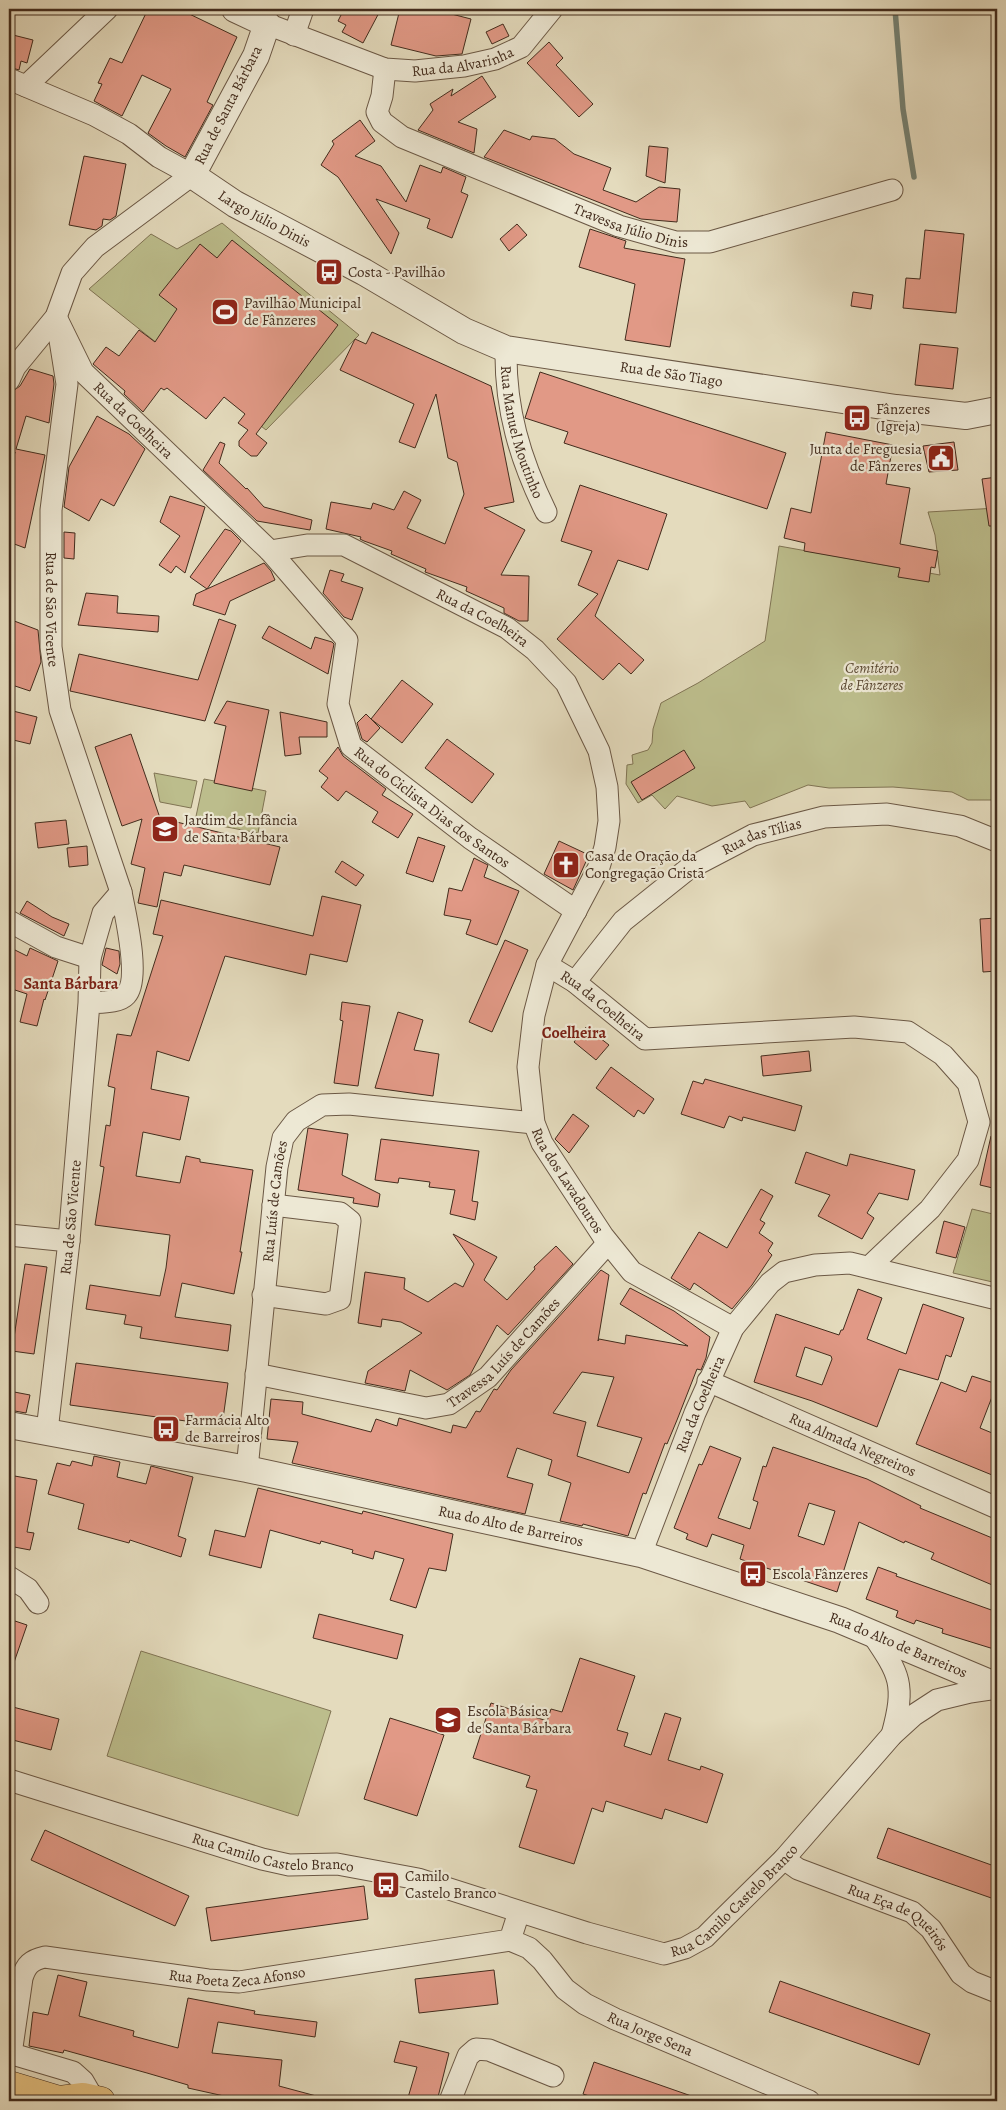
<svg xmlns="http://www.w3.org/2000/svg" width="1006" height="2110" viewBox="0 0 1006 2110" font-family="Alegreya,serif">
	<rect width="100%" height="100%" fill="#e4dbbd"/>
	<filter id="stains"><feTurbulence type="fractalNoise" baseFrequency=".004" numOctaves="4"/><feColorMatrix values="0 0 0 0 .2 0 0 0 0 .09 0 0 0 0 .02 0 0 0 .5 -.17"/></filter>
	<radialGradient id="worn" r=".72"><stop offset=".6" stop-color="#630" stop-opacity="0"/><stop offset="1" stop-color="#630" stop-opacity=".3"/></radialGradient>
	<g fill="#bcbd8c" stroke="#807454">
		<polygon points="222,223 359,335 266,430 89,289 151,234 177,249"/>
		<polygon points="997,508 997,800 968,800 952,792 893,787 829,788 808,785 750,808 745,801 712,806 677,796 665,809 652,795 638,803 626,784 627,765 633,764 632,755 648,750 652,743 653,729 661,703 698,683 765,641 779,546 940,575 935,535 928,512"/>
		<polygon points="154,773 197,781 191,808 160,802"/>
		<polygon points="204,779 266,791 258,833 195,821"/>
		<polygon points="972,1209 997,1215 997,1283 953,1273"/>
		<polygon points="141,1651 331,1711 298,1816 107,1756"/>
	</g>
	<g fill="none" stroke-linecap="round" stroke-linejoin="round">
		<polyline stroke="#758274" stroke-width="5.5" points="895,9 903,109 914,177"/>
	</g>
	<g fill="#e19986" stroke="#432c1d" fill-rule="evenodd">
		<polygon points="148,9 179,9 237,37 207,102 213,105 185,157 166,146 148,133 171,89 142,75 122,116 94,101 102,84 98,83 110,58 122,63"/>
		<polygon points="344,9 381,9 363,43 342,32 346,25 338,21"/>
		<polygon points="400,9 432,9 471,19 462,54 436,56 391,45"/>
		<polygon points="503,24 509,36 492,44 486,32"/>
		<polygon points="9,34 33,40 27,63 21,61 19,70 9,67"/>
		<polygon points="549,42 563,58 556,65 593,104 579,117 527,63"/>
		<polygon points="482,76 496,97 458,122 477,129 474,153 418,130 433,110 430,104 453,89 451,96"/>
		<polygon points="360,120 375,141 355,156 381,166 406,202 420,165 441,173 443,167 466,177 461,192 468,195 452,238 427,228 430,219 376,199 399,233 391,254 338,177 321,165 334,144 332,141"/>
		<polygon points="504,130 530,140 532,136 555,139 574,154 611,168 603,190 636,202 659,187 680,189 677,222 641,219 484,157"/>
		<polygon points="649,146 668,148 665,183 646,176"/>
		<polygon points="84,156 126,164 116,216 110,220 103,219 102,226 96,230 69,225"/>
		<polygon points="517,224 527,235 509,251 500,239"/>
		<polygon points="590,229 626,241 624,248 685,259 670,347 625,340 635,284 579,267"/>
		<polygon points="925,230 964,234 956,313 903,308 906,278 920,279"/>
		<polygon points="232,240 338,325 256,434 267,443 257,456 251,456 239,446 239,441 248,430 238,423 245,414 224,397 206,419 167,388 164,390 161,388 143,412 124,394 125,391 93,364 106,347 119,356 139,330 155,342 177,309 159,295 200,244 217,258"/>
		<polygon points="853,292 873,295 871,309 851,306"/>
		<polygon points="372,332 491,386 514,502 484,508 525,530 501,575 529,576 528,621 519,621 504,613 504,608 466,591 467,587 425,572 426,569 391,554 392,551 364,541 360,539 361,537 326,529 331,502 371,509 373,503 394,510 404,491 421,500 407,528 445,544 464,494 457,462 448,458 436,394 415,448 399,442 414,404 340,370 355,339 366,344"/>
		<polygon points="920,344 958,348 953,389 915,385"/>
		<polygon points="30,369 53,376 54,384 49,423 26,416 16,449 45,455 25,548 9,542 9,481 15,452 12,460 9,460 9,406 13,391 20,386"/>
		<polygon points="540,372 786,453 767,509 564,443 568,432 525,418"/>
		<polygon points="97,416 129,434 145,449 114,506 101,499 89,521 64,507 69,467"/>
		<polygon points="826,432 893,445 886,484 910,488 900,544 938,551 935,568 931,567 929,582 898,577 900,568 804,551 805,543 784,538 791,508 811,513"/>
		<polygon points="220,442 225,444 219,463 246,489 247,488 264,507 312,520 310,530 257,521 203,470"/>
		<polygon points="954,442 958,470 929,472 923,446"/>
		<polygon points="997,477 997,526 989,526 982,479"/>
		<polygon points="580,485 667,514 648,570 618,560 595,616 644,660 631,674 619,663 603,680 557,639 598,594 578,585 592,551 561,541"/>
		<polygon points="170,496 205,507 185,573 176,566 171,573 159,565 180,536 160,522"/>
		<polygon points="225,529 231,531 241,541 207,589 190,577"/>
		<polygon points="64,532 75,533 74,559 64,558"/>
		<polygon points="264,563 271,571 275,580 230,601 225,615 193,605 196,594"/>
		<polygon points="330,570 344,574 341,581 363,588 352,620 344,617 323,593"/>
		<polygon points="86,593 118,596 117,613 159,616 158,632 78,625"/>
		<polygon points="9,619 38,630 41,662 30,691 9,684"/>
		<polygon points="219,619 236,625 205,721 70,691 79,654 198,680"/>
		<polygon points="269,626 311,649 315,637 332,642 334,644 328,674 262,638"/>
		<polygon points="402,680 433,704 402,743 371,719"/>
		<polygon points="227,701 269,710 252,791 214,783 226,726 214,723"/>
		<polygon points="9,710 37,717 30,744 9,739"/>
		<polygon points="280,712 327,722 327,737 299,737 301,754 285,756"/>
		<polygon points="366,714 380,728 367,742 362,739 357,723"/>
		<polygon points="131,734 160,818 280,847 270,885 184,865 181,876 164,872 157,907 138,903 145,868 131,864 142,819 122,826 95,747"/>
		<polygon points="447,739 494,774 472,803 425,768"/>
		<polygon points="338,747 343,756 386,789 382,795 413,814 398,838 372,822 378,812 346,791 338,801 321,787 328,778 319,771"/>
		<polygon points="684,750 695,768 642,800 631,782"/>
		<polygon points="66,820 69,844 38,848 35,823"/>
		<polygon points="418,837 445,846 433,882 406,873"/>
		<polygon points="559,841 589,855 573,890 544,874"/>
		<polygon points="87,846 88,865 69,867 67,848"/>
		<polygon points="474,858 488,865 484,877 519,891 497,945 466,934 471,920 444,915 449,888 462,891"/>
		<polygon points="342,861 364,875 356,886 335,872"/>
		<polygon points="322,896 361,905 347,962 310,954 306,975 225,956 189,1061 157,1051 151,1089 189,1097 180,1140 143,1132 136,1176 180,1183 186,1156 200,1159 200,1162 253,1170 240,1252 242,1252 234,1294 182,1283 175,1317 231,1325 228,1351 140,1338 142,1327 124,1324 126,1315 86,1309 90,1285 160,1296 166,1268 170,1235 95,1225 104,1167 100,1166 106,1125 110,1126 115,1088 108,1086 117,1034 131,1036 163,936 153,934 161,900 313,936"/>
		<polygon points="27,901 52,917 69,924 64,936 20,913"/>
		<polygon points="997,918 997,971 983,972 980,919"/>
		<polygon points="505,940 528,950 492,1032 469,1022"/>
		<polygon points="9,947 27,956 30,948 58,961 45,1000 44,999 37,1026 20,1022 27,994 9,988"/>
		<polygon points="106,948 119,951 120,964 117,974 102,965"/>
		<polygon points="342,1002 370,1006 358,1086 334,1083 343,1021 340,1020"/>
		<polygon points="398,1012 423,1020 414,1050 439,1054 433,1096 375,1088"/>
		<polygon points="586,1027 609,1045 596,1060 574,1042"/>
		<polygon points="809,1051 811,1071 763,1076 761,1056"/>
		<polygon points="611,1067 654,1099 644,1114 638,1110 634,1117 596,1088"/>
		<polygon points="705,1079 802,1106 795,1131 743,1117 742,1121 729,1116 724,1128 681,1114 693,1081 703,1084"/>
		<polygon points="573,1114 589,1126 569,1153 555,1139"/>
		<polygon points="308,1128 348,1134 342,1175 380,1194 378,1207 353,1203 354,1198 298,1190"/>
		<polygon points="991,1136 997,1136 997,1189 980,1185"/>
		<polygon points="381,1139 479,1151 472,1201 478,1202 475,1220 450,1214 455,1190 429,1187 430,1182 399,1178 398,1183 375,1180"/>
		<polygon points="806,1152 847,1166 850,1154 915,1170 908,1200 879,1193 867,1213 874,1218 862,1239 818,1216 830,1195 795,1183"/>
		<polygon points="761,1189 773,1196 760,1220 765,1223 759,1233 773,1243 768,1251 772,1255 752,1285 732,1309 694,1283 690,1290 671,1278 699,1232 727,1248"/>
		<polygon points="944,1221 965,1227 956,1258 936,1253"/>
		<polygon points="453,1234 497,1257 484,1280 507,1300 535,1269 534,1267 556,1246 573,1264 508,1335 497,1325 470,1375 447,1390 410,1370 405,1391 365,1383 368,1371 422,1333 401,1322 382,1319 381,1327 358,1323 365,1272 405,1278 404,1289 428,1302 455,1283 463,1287 474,1264"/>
		<polygon points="25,1264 47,1267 34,1354 12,1351"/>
		<path d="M601,1270L609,1275L598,1341L599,1339L625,1344L626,1335L688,1346L620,1304L630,1288L674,1311L710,1337L706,1358L701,1370L697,1369L677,1420L667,1444L665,1443L646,1494L643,1493L628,1536L583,1524L582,1526L560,1521L571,1483L548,1475L552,1460L517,1448L507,1477L533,1484L525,1514L292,1463L298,1442L267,1439L271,1399L303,1402L302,1414L371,1432L376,1419L397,1426L399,1418L451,1433L453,1425L466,1428L476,1411L480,1412L494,1389L497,1390L511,1370ZM582,1372L614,1377L597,1426L642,1438L629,1473L577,1456L586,1422L553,1413Z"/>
		<path d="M858,1289L882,1298L867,1339L906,1354L923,1304L964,1318L951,1357L946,1355L938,1380L899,1369L877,1427L812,1401L754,1382L776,1314L839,1335L841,1330H843ZM805,1347L831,1356L832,1359L822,1385L796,1376Z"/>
		<polygon points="76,1363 228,1383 222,1426 70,1405"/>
		<polygon points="972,1376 997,1384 980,1428 997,1435 997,1477 916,1444 941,1382 966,1392"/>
		<polygon points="9,1391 30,1395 26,1413 9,1410"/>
		<path d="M710,1446L741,1458L718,1518L750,1529L758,1502L753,1500L763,1466L766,1467L773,1447L867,1479L921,1506L920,1508L997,1540V1587L931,1559L934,1553L905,1541L904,1543L859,1522L837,1592L740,1559L744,1545L712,1534L707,1547L686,1539L688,1534L674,1528L699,1464L702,1465ZM809,1503L835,1511L824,1545L798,1536Z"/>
		<polygon points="94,1456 120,1462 117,1477 146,1484 151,1466 193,1477 178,1536 186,1539 181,1557 130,1540 129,1543 78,1529 84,1504 48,1494 57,1463 70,1466 72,1461 92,1466"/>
		<polygon points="9,1475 37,1480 27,1532 34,1533 30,1550 9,1546"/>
		<polygon points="258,1488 362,1514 363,1511 453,1534 446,1571 429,1568 416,1608 390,1600 404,1559 375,1551 373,1559 352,1553 353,1550 321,1541 320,1544 270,1530 261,1568 209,1555 215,1530 245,1537"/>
		<polygon points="878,1567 897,1574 896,1576 997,1612 997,1650 942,1633 943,1629 916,1620 914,1624 896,1617 898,1611 866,1599"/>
		<polygon points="319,1614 403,1635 397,1659 313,1638"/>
		<polygon points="9,1619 27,1625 11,1671 9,1670"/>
		<polygon points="580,1658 635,1676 617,1730 628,1733 624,1746 651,1755 665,1713 681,1718 668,1760 700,1770 701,1766 723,1774 707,1823 665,1809 662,1819 606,1801 603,1812 592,1808 574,1864 519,1847 537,1790 526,1787 530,1776 473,1758 491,1703 547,1721 551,1709 562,1712"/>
		<polygon points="9,1706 59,1719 51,1750 9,1739"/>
		<polygon points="390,1718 444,1735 417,1816 364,1799"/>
		<polygon points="888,1828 997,1867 997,1900 877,1858"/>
		<polygon points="45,1830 189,1896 175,1926 31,1860"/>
		<polygon points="364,1886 368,1919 211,1941 206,1908"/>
		<polygon points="494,1970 498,2004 419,2013 415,1979"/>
		<polygon points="58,1975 87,1982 79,2016 134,2031 133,2036 178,2048 188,1998 255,2011 254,2014 317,2022 315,2037 218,2022 212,2053 282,2060 279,2086 320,2097 319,2101 243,2101 223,2099 224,2096 188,2088 188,2085 147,2073 64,2050 63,2053 29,2046 33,2012 48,2015"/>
		<polygon points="780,1981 930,2034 919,2065 769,2012"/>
		<polygon points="400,2041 449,2053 437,2101 407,2101 417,2067 394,2062"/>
		<polygon points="594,2062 700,2099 699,2101 605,2101 583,2094"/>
	</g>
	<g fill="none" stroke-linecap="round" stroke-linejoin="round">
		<g stroke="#6b5845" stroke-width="23">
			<g id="minor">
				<path id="s1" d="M267,24L385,69L415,71L464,66L495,59L521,47L552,9"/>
				<polyline points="294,35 303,9"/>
				<path id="s2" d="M385,69L382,96L377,112L382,122L402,137L619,226L676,242H710L892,190"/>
				<polyline points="9,79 94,115 129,134 159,157 192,175 95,247 72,273 56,317 15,367 9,380"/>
				<polyline points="26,86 107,9"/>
				<path id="s3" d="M56,317L83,372L270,551L347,640L338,704L351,746L470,838L576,911"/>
				<path id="s4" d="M60,340L67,384L51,510V647L60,710L121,892"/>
				<path id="s5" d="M506,349C505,409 520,459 546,512"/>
				<path id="s6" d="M270,551L307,545H344L507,628L535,650L566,683L599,751L607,787L609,821L605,847L599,867L547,965L534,1015L528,1067L534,1123L542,1143L603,1236L632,1272L733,1328"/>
				<polyline points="9,921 56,947 90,958"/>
				<path id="s7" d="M547,965L575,982L645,1039L854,1027L908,1032L943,1055L968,1083L979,1122L968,1160L930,1209L869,1267"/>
				<path id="s8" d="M575,982L623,921L688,869L753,835L824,817L887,814L960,826L997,841"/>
				<polyline points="9,1235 69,1241"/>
				<polyline points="263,1295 326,1304 340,1299 350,1221 340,1213 273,1205"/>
				<path id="s9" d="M256,1374L426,1408L449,1404L488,1377L608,1243"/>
				<path id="s10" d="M708,1381L997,1508"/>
				<path id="s11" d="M47,1431L69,1241L89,1003L90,958L103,913L121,892C125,913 141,979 126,995C119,1003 100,1002 89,1003"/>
				<path id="s12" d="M247,1469L277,1167L283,1138L296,1121L322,1105L349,1104L534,1123"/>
				<path id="s13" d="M641,1554L695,1413L733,1328L770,1283L784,1272L815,1265L850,1263L997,1299"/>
				<polyline points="9,1577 28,1589 38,1603"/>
				<path d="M871,1632C900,1675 906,1683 892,1735"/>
				<path id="s14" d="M9,1780L262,1859L289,1865L337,1864L418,1879L587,1933L664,1954L685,1948L705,1937L720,1922L784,1859L892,1735L914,1715L937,1700L970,1692L997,1688"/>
				<path id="s15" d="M784,1859L798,1869L912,1912L931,1929L961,1974L972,1982L997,1992"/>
				<path id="s16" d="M510,1940L529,1948L542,1960L565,1989L585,2004L615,2019L809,2101"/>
				<polyline points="9,2053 73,2072 83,2081 94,2100"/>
				<path id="s17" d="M11,2054L22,1978C26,1965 31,1960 45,1957L208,1980L239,1982L510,1940L519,1912"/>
				<polyline points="450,2101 468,2056 476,2049 489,2050 553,2076"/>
			</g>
		</g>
		<g stroke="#6b5845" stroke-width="28">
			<g id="tertiary">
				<path id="s18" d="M235,9L267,24L256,56L192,175L235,204L364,272L464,331L506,349L896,408L966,416L997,410"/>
				<path id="s19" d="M9,1425L247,1469L641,1554L840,1620L997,1686"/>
			</g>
		</g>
		<g stroke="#432c1d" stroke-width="29">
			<g id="primary">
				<polyline points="9,2085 62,2101"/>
				<polyline points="60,2100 83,2097 101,2101"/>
			</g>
		</g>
		<use href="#minor" stroke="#ede8d4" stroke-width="21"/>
		<use href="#tertiary" stroke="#ede8d4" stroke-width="26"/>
		<use href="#primary" stroke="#e2be7e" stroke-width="28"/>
	</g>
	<defs>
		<g id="bus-square" transform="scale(1.4375)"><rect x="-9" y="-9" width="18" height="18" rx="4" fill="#8f2418" stroke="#ede8d4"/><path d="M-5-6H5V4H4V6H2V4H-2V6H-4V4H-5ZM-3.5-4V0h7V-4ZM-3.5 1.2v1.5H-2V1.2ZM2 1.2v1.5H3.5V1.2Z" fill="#fff"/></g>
		<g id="stadium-square" transform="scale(1.4375)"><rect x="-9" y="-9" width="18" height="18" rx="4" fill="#8f2418" stroke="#ede8d4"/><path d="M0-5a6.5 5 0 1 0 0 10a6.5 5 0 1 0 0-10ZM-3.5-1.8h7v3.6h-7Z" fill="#fff"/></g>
		<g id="civic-square" transform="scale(1.4375)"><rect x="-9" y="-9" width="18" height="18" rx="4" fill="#8f2418" stroke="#ede8d4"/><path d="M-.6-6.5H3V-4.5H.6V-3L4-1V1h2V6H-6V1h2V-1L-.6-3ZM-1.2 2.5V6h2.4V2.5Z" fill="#fff"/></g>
		<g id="school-square" transform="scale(1.4375)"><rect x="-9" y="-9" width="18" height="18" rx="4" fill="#8f2418" stroke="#ede8d4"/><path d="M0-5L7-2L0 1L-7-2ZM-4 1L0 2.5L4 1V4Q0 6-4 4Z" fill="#fff"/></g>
		<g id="church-square" transform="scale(1.4375)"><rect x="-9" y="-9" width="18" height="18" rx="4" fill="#8f2418" stroke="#ede8d4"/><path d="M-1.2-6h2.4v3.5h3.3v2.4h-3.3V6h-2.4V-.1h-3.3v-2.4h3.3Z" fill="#fff"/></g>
	</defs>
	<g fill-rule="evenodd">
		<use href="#bus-square" x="329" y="272"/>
		<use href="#stadium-square" x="225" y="312"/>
		<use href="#bus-square" x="857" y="418"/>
		<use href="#civic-square" x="941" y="458"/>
		<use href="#school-square" x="165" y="829"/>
		<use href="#church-square" x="566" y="865"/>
		<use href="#bus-square" x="166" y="1429"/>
		<use href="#bus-square" x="753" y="1574"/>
		<use href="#school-square" x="448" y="1720"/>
		<use href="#bus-square" x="386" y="1885"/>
	</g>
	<g text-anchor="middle" stroke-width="4.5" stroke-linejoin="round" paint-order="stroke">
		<g font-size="15" fill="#432c1d" stroke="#ede8d4">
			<text dy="5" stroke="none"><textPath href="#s1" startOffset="205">Rua da Alvarinha</textPath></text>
			<text transform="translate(228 105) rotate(-63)" y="5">Rua de Santa Bárbara</text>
			<text dy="5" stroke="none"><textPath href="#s18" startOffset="289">Largo Júlio Dinis</textPath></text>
			<text dy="5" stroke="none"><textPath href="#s2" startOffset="326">Travessa Júlio Dinis</textPath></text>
			<text dy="5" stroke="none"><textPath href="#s18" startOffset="731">Rua de São Tiago</textPath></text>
			<text dy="5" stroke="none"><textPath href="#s3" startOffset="131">Rua da Coelheira</textPath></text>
			<text dy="5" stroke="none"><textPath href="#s5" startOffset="85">Rua Manuel Moutinho</textPath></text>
			<text dy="5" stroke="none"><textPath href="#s4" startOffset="271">Rua de São Vicente</textPath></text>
			<text dy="5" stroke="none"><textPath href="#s6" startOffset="231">Rua da Coelheira</textPath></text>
			<text dy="5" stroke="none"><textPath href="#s3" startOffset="648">Rua do Ciclista Dias dos Santos</textPath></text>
			<text dy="5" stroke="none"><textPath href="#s8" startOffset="242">Rua das Tílias</textPath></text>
			<text dy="5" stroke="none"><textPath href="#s7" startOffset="69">Rua da Coelheira</textPath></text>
			<text dy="5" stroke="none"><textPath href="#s6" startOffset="870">Rua dos Lavadouros</textPath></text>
			<text dy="5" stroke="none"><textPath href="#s12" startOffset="269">Rua Luís de Camões</textPath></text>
			<text dy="5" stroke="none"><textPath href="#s11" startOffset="215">Rua de São Vicente</textPath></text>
			<text dy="5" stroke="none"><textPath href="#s9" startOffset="272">Travessa Luís de Camões</textPath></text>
			<text dy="5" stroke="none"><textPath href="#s13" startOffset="161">Rua da Coelheira</textPath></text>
			<text dy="5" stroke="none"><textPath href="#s10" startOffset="158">Rua Almada Negreiros</textPath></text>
			<text dy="5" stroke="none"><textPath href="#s19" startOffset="512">Rua do Alto de Barreiros</textPath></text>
			<text dy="5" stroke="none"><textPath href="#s19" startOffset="918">Rua do Alto de Barreiros</textPath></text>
			<text dy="5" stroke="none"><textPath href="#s14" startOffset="275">Rua Camilo Castelo Branco</textPath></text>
			<text dy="5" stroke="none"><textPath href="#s14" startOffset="770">Rua Camilo Castelo Branco</textPath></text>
			<text dy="5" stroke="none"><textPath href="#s15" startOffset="130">Rua Eça de Queirós</textPath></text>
			<text dy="5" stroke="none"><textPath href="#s17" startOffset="304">Rua Poeta Zeca Afonso</textPath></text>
			<text dy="5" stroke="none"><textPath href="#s16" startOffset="172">Rua Jorge Sena</textPath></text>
		</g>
		<g font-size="15" fill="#432c1d" stroke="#ede8d4" text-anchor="start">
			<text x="348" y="277">Costa - Pavilhão</text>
			<text x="244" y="308">Pavilhão Municipal<tspan x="244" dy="17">de Fânzeres</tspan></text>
			<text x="876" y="414">Fânzeres<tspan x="876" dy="17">(Igreja)</tspan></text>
			<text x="922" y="454" text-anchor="end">Junta de Freguesia<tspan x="922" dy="17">de Fânzeres</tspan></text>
			<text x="184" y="825">Jardim de Infância<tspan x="184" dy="17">de Santa Bárbara</tspan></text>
			<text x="585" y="861">Casa de Oração da<tspan x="585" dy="17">Congregação Cristã</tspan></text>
			<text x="185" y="1425">Farmácia Alto<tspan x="185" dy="17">de Barreiros</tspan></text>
			<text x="772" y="1579">Escola Fânzeres</text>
			<text x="467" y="1716">Escola Básica<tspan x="467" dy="17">de Santa Bárbara</tspan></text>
			<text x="405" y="1881">Camilo<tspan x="405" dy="17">Castelo Branco</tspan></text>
		</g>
		<g font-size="15" font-style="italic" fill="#5b4933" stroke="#ede8d4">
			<text x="872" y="673">Cemitério<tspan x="872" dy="17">de Fânzeres</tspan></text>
		</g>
		<g font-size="16" font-weight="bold" fill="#7a1f14" stroke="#ede8d4">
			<text x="71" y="989">Santa Bárbara</text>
			<text x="574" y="1038">Coelheira</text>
		</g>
	</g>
	<rect width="1006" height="2110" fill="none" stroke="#e4dbbd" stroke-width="30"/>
	<rect x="10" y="10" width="986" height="2090" fill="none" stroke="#432c1d" stroke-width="2.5"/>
	<rect x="15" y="15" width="976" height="2080" fill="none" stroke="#432c1d"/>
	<rect width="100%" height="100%" filter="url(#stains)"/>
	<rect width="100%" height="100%" fill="url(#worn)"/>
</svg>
